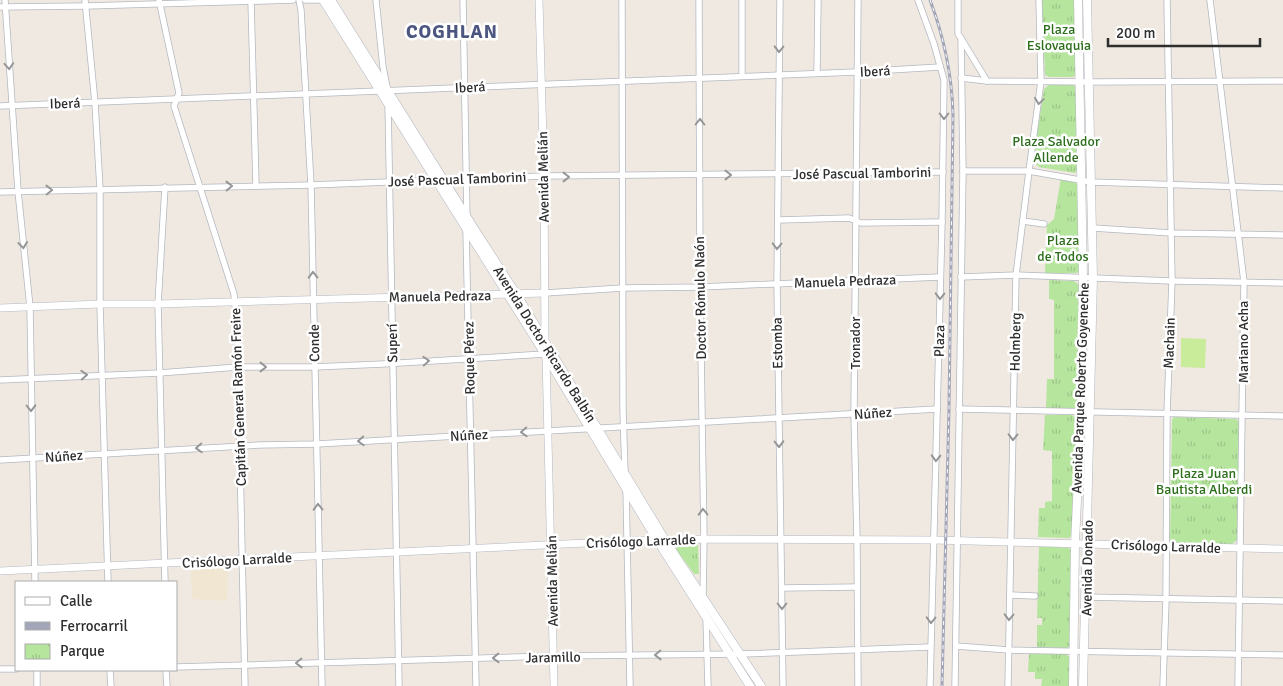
<svg xmlns="http://www.w3.org/2000/svg" width="1283" height="686" viewBox="0 0 1283 686" font-family="Signika,sans-serif">
	<defs>
		<pattern id="park-tufts" width="24" height="20" patternUnits="userSpaceOnUse" patternTransform="scale(1.25)"><rect width="24" height="20" fill="#b6e59e"/><path d="M3 7l-1-3M5 7V3M7 7l1-3M15 17l-1-3M17 17v-4M19 17l1-3" fill="none" stroke="#9dc588"/></pattern>
	</defs>
	<rect width="100%" height="100%" fill="#efe9e1"/>
	<polygon fill="#f0e6d1" points="228,568 227,601 192,599 191,570"/>
	<g fill="url(#park-tufts)">
		<polygon points="1042,0 1074,0 1076,74 1073,77 1049,77 1045,75"/>
		<polygon points="1050,84 1073,84 1076,87 1077,170 1075,173 1039,167 1033,161 1044,89"/>
		<polygon points="1061,178 1074,182 1078,185 1079,272 1076,273 1045,273 1047,225 1054,219"/>
		<polygon points="1049,280 1074,281 1079,285 1078,406 1076,409 1046,408 1047,379 1054,379 1054,300 1049,299"/>
		<polygon points="1045,415 1072,415 1077,418 1073,534 1069,538 1038,537 1039,508 1045,508 1045,502 1052,501 1052,451 1043,450"/>
		<polygon points="1174,417 1236,419 1239,422 1237,540 1232,544 1173,543 1170,540 1172,420"/>
		<polygon points="679,543 698,543 699,574 694,574 676,549"/>
		<polygon points="1039,546 1069,548 1072,551 1070,646 1067,648 1037,647 1037,625 1042,625 1042,618 1037,618"/>
		<polygon points="1065,653 1069,657 1069,686 1041,686 1042,679 1035,679 1035,672 1028,672 1029,654"/>
	</g>
	<polygon fill="#c9ec9a" points="1181,338 1206,339 1205,368 1181,367"/>
	<g fill="none" stroke-linecap="round" stroke-linejoin="round">
		<g stroke="#b4b7c1" stroke-width="7">
			<g id="minor">
				<polyline points="5,0 18,191 30,307 35,582"/>
				<polyline points="85,0 95,103 100,189 100,304 108,582"/>
				<polyline points="159,0 179,93 174,106 234,294 237,324 245,686"/>
				<polyline points="299,0 301,10 311,185 322,686"/>
				<polyline points="305,0 319,0"/>
				<polyline points="376,0 383,67 387,87"/>
				<polyline points="463,0 467,218"/>
				<polyline points="622,0 623,410 625,473"/>
				<polyline points="699,0 700,287 704,539 703,596"/>
				<polyline points="742,0 742,76"/>
				<polyline points="780,0 777,284 783,686"/>
				<polyline points="858,0 854,414 857,539 858,686"/>
				<polyline points="918,0 934,44 944,80 942,222 930,686"/>
				<polyline points="1210,0 1244,282 1238,686"/>
				<polyline points="251,1 256,185"/>
				<polyline points="0,7 86,6 293,0"/>
				<polyline points="962,40 987,81"/>
				<polyline points="817,73 818,0"/>
				<polyline points="961,78 987,81 1089,82 1283,81"/>
				<polyline points="388,104 399,686"/>
				<polyline points="0,106 856,72 940,67"/>
				<polyline points="963,171 1029,171 1091,182 1283,188"/>
				<polyline points="0,192 311,185 544,176 943,172"/>
				<polyline points="778,220 849,218 861,223 942,222"/>
				<polyline points="1023,221 1044,224"/>
				<polyline points="1093,228 1171,233 1283,235"/>
				<polyline points="466,230 476,686"/>
				<polyline points="961,277 1016,275 1172,281 1283,283"/>
				<polyline points="545,293 623,288 700,287 940,277"/>
				<polyline points="0,380 159,373 238,367 314,367 383,364 545,354"/>
				<polyline points="959,409 1283,416"/>
				<polyline points="0,460 260,445 317,444 937,409"/>
				<polyline points="626,488 630,686"/>
				<polyline points="165,582 158,304 165,187"/>
				<polyline points="782,588 857,587"/>
				<polyline points="1010,595 1035,596"/>
				<polyline points="1085,597 1283,601"/>
				<polyline points="706,618 708,686"/>
				<polyline points="956,646 1009,650 1283,655"/>
				<polyline points="176,667 553,656 741,654 930,647"/>
				<polyline points="0,669 16,669"/>
				<polyline points="37,670 37,686"/>
				<polyline points="110,670 111,686"/>
				<polyline points="166,670 167,686"/>
				<polyline points="955,686 963,171 961,38 958,34 958,0"/>
				<polyline points="1008,686 1016,275 1029,171 1041,81 1039,0"/>
				<polyline points="1163,686 1166,599 1167,414 1172,281 1167,0"/>
			</g>
		</g>
		<g stroke="#b4b7c1" stroke-width="8">
			<g id="tertiary">
				<polyline points="539,0 544,176 545,344"/>
				<polyline points="0,308 100,304 158,304 545,293"/>
				<polyline points="546,357 554,686"/>
				<polyline points="0,571 628,541 704,539 933,540 1283,549"/>
			</g>
		</g>
		<g stroke="#b4b7c1" stroke-width="9">
			<g id="secondary">
				<polyline points="323,0 545,354 657,540 750,686"/>
				<polyline points="331,0 475,230 520,300 665,540 761,686"/>
				<polyline points="1073,686 1075,544 1081,412 1083,277 1078,0"/>
				<polyline points="1083,686 1093,278 1087,0"/>
			</g>
		</g>
		<use href="#minor" stroke="#fff" stroke-width="5.5"/>
		<use href="#tertiary" stroke="#fff" stroke-width="7"/>
		<use href="#secondary" stroke="#fff" stroke-width="8"/>
		<g stroke="#a3a6b8" stroke-width="3">
			<path id="rail" d="M930,0C944,37 952,76 953,115L949,409L942,686"/>
		</g>
		<use href="#rail" stroke="#fff" stroke-width="1" stroke-dasharray="4" stroke-linecap="butt"/>
	</g>
	<defs><path id="oneway-chevron" d="M-2-3.5L2.5 0L-2 3.5" fill="none" stroke-width="1.6" stroke-linecap="round" stroke-linejoin="round" transform="scale(1.25)"/></defs>
	<g stroke="#969696">
		<use href="#oneway-chevron" transform="translate(779 49) rotate(91)"/>
		<use href="#oneway-chevron" transform="translate(9 66) rotate(86)"/>
		<use href="#oneway-chevron" transform="translate(1039 101) rotate(98)"/>
		<use href="#oneway-chevron" transform="translate(944 116) rotate(90)"/>
		<use href="#oneway-chevron" transform="translate(700 122) rotate(-90)"/>
		<use href="#oneway-chevron" transform="translate(728 175)"/>
		<use href="#oneway-chevron" transform="translate(566 177)"/>
		<use href="#oneway-chevron" transform="translate(229 186) rotate(-1)"/>
		<use href="#oneway-chevron" transform="translate(49 190) rotate(-1)"/>
		<use href="#oneway-chevron" transform="translate(23 245) rotate(84)"/>
		<use href="#oneway-chevron" transform="translate(777 246) rotate(91)"/>
		<use href="#oneway-chevron" transform="translate(313 275) rotate(-91)"/>
		<use href="#oneway-chevron" transform="translate(940 296) rotate(91)"/>
		<use href="#oneway-chevron" transform="translate(426 361) rotate(-3)"/>
		<use href="#oneway-chevron" transform="translate(263 367)"/>
		<use href="#oneway-chevron" transform="translate(84 375) rotate(-3)"/>
		<use href="#oneway-chevron" transform="translate(31 408) rotate(89)"/>
		<use href="#oneway-chevron" transform="translate(524 432) rotate(177)"/>
		<use href="#oneway-chevron" transform="translate(1013 437) rotate(91)"/>
		<use href="#oneway-chevron" transform="translate(361 441) rotate(177)"/>
		<use href="#oneway-chevron" transform="translate(779 444) rotate(89)"/>
		<use href="#oneway-chevron" transform="translate(199 448) rotate(177)"/>
		<use href="#oneway-chevron" transform="translate(936 458) rotate(92)"/>
		<use href="#oneway-chevron" transform="translate(318 507) rotate(-91)"/>
		<use href="#oneway-chevron" transform="translate(703 512) rotate(-91)"/>
		<use href="#oneway-chevron" transform="translate(782 606) rotate(90)"/>
		<use href="#oneway-chevron" transform="translate(1009 617) rotate(91)"/>
		<use href="#oneway-chevron" transform="translate(931 620) rotate(91)"/>
		<use href="#oneway-chevron" transform="translate(658 655) rotate(179)"/>
		<use href="#oneway-chevron" transform="translate(496 658) rotate(178)"/>
		<use href="#oneway-chevron" transform="translate(299 663) rotate(179)"/>
	</g>
	<g text-anchor="middle" stroke-width="5" stroke-linejoin="round" paint-order="stroke">
		<g font-size="14" fill="#2c6e1b" stroke="#fff">
			<text x="1059" y="34">Plaza<tspan x="1059" dy="16">Eslovaquia</tspan></text>
			<text x="1056" y="146">Plaza Salvador<tspan x="1056" dy="16">Allende</tspan></text>
			<text x="1063" y="245">Plaza<tspan x="1063" dy="16">de Todos</tspan></text>
			<text x="1204" y="478">Plaza Juan<tspan x="1204" dy="16">Bautista Alberdi</tspan></text>
		</g>
		<g font-size="14" fill="#2e2e2e" stroke="#fff">
			<text transform="translate(875 71) rotate(-3)" y="5">Iberá</text>
			<text transform="translate(470 87) rotate(-3)" y="5">Iberá</text>
			<text transform="translate(65 103) rotate(-2)" y="5">Iberá</text>
			<text transform="translate(862 173) rotate(-1)" y="5">José Pascual Tamborini</text>
			<text transform="translate(543 177) rotate(-91)" y="5">Avenida Melián</text>
			<text transform="translate(457 179) rotate(-2)" y="5">José Pascual Tamborini</text>
			<text transform="translate(845 281) rotate(-2)" y="5">Manuela Pedraza</text>
			<text transform="translate(440 296) rotate(-1)" y="5">Manuela Pedraza</text>
			<text transform="translate(700 298) rotate(-91)" y="5">Doctor Rómulo Naón</text>
			<text transform="translate(939 341) rotate(-89)" y="5">Plaza</text>
			<text transform="translate(1015 342) rotate(-89)" y="5">Holmberg</text>
			<text transform="translate(1243 342) rotate(-90)" y="5">Mariano Acha</text>
			<text transform="translate(314 343) rotate(-91)" y="5">Conde</text>
			<text transform="translate(392 343) rotate(-91)" y="5">Superí</text>
			<text transform="translate(777 343) rotate(-91)" y="5">Estomba</text>
			<text transform="translate(855 343) rotate(-90)" y="5">Tronador</text>
			<text transform="translate(1169 343) rotate(-88)" y="5">Machain</text>
			<text transform="translate(545 344) rotate(58)" y="5">Avenida Doctor Ricardo Balbín</text>
			<text transform="translate(469 358) rotate(-91)" y="5">Roque Pérez</text>
			<text transform="translate(1080 388) rotate(-88)" y="5">Avenida Parque Roberto Goyeneche</text>
			<text transform="translate(238 397) rotate(-92)" y="5">Capitán General Ramón Freire</text>
			<text transform="translate(873 413) rotate(-4)" y="5">Núñez</text>
			<text transform="translate(469 435) rotate(-3)" y="5">Núñez</text>
			<text transform="translate(64 456) rotate(-4)" y="5">Núñez</text>
			<text transform="translate(641 541) rotate(-2)" y="5">Crisólogo Larralde</text>
			<text transform="translate(1166 546) rotate(2)" y="5">Crisólogo Larralde</text>
			<text transform="translate(237 560) rotate(-3)" y="5">Crisólogo Larralde</text>
			<text transform="translate(1087 568) rotate(-89)" y="5">Avenida Donado</text>
			<text transform="translate(552 581) rotate(-91)" y="5">Avenida Melián</text>
			<text transform="translate(553 657) rotate(-1)" y="5">Jaramillo</text>
		</g>
		<g font-size="19" font-weight="bold" letter-spacing="1" fill="#4d5680" stroke="#fff">
			<text x="452" y="38">COGHLAN</text>
		</g>
	</g>
	<rect x="15" y="581" width="162" height="90" fill="#ffffff" stroke="#ababab"/>
	<rect x="25" y="597" width="25" height="8" fill="#ffffff" stroke="#ababab"/>
	<text x="60" y="606" font-size="15" fill="#2e2e2e">Calle</text>
	<rect x="25" y="622" width="25" height="8" fill="#a3a6b8" stroke="#ababab"/>
	<text x="60" y="631" font-size="15" fill="#2e2e2e">Ferrocarril</text>
	<rect x="25" y="644" width="25" height="15" fill="url(#park-tufts)" stroke="#ababab"/>
	<text x="60" y="656" font-size="15" fill="#2e2e2e">Parque</text>
	<path d="M1108 38v8h152v-8" fill="none" stroke="#2e2e2e" stroke-width="2.5"/>
	<text x="1116" y="38" font-size="15" fill="#2e2e2e" stroke="#ffffff" stroke-width="4" paint-order="stroke">200 m</text>
</svg>
